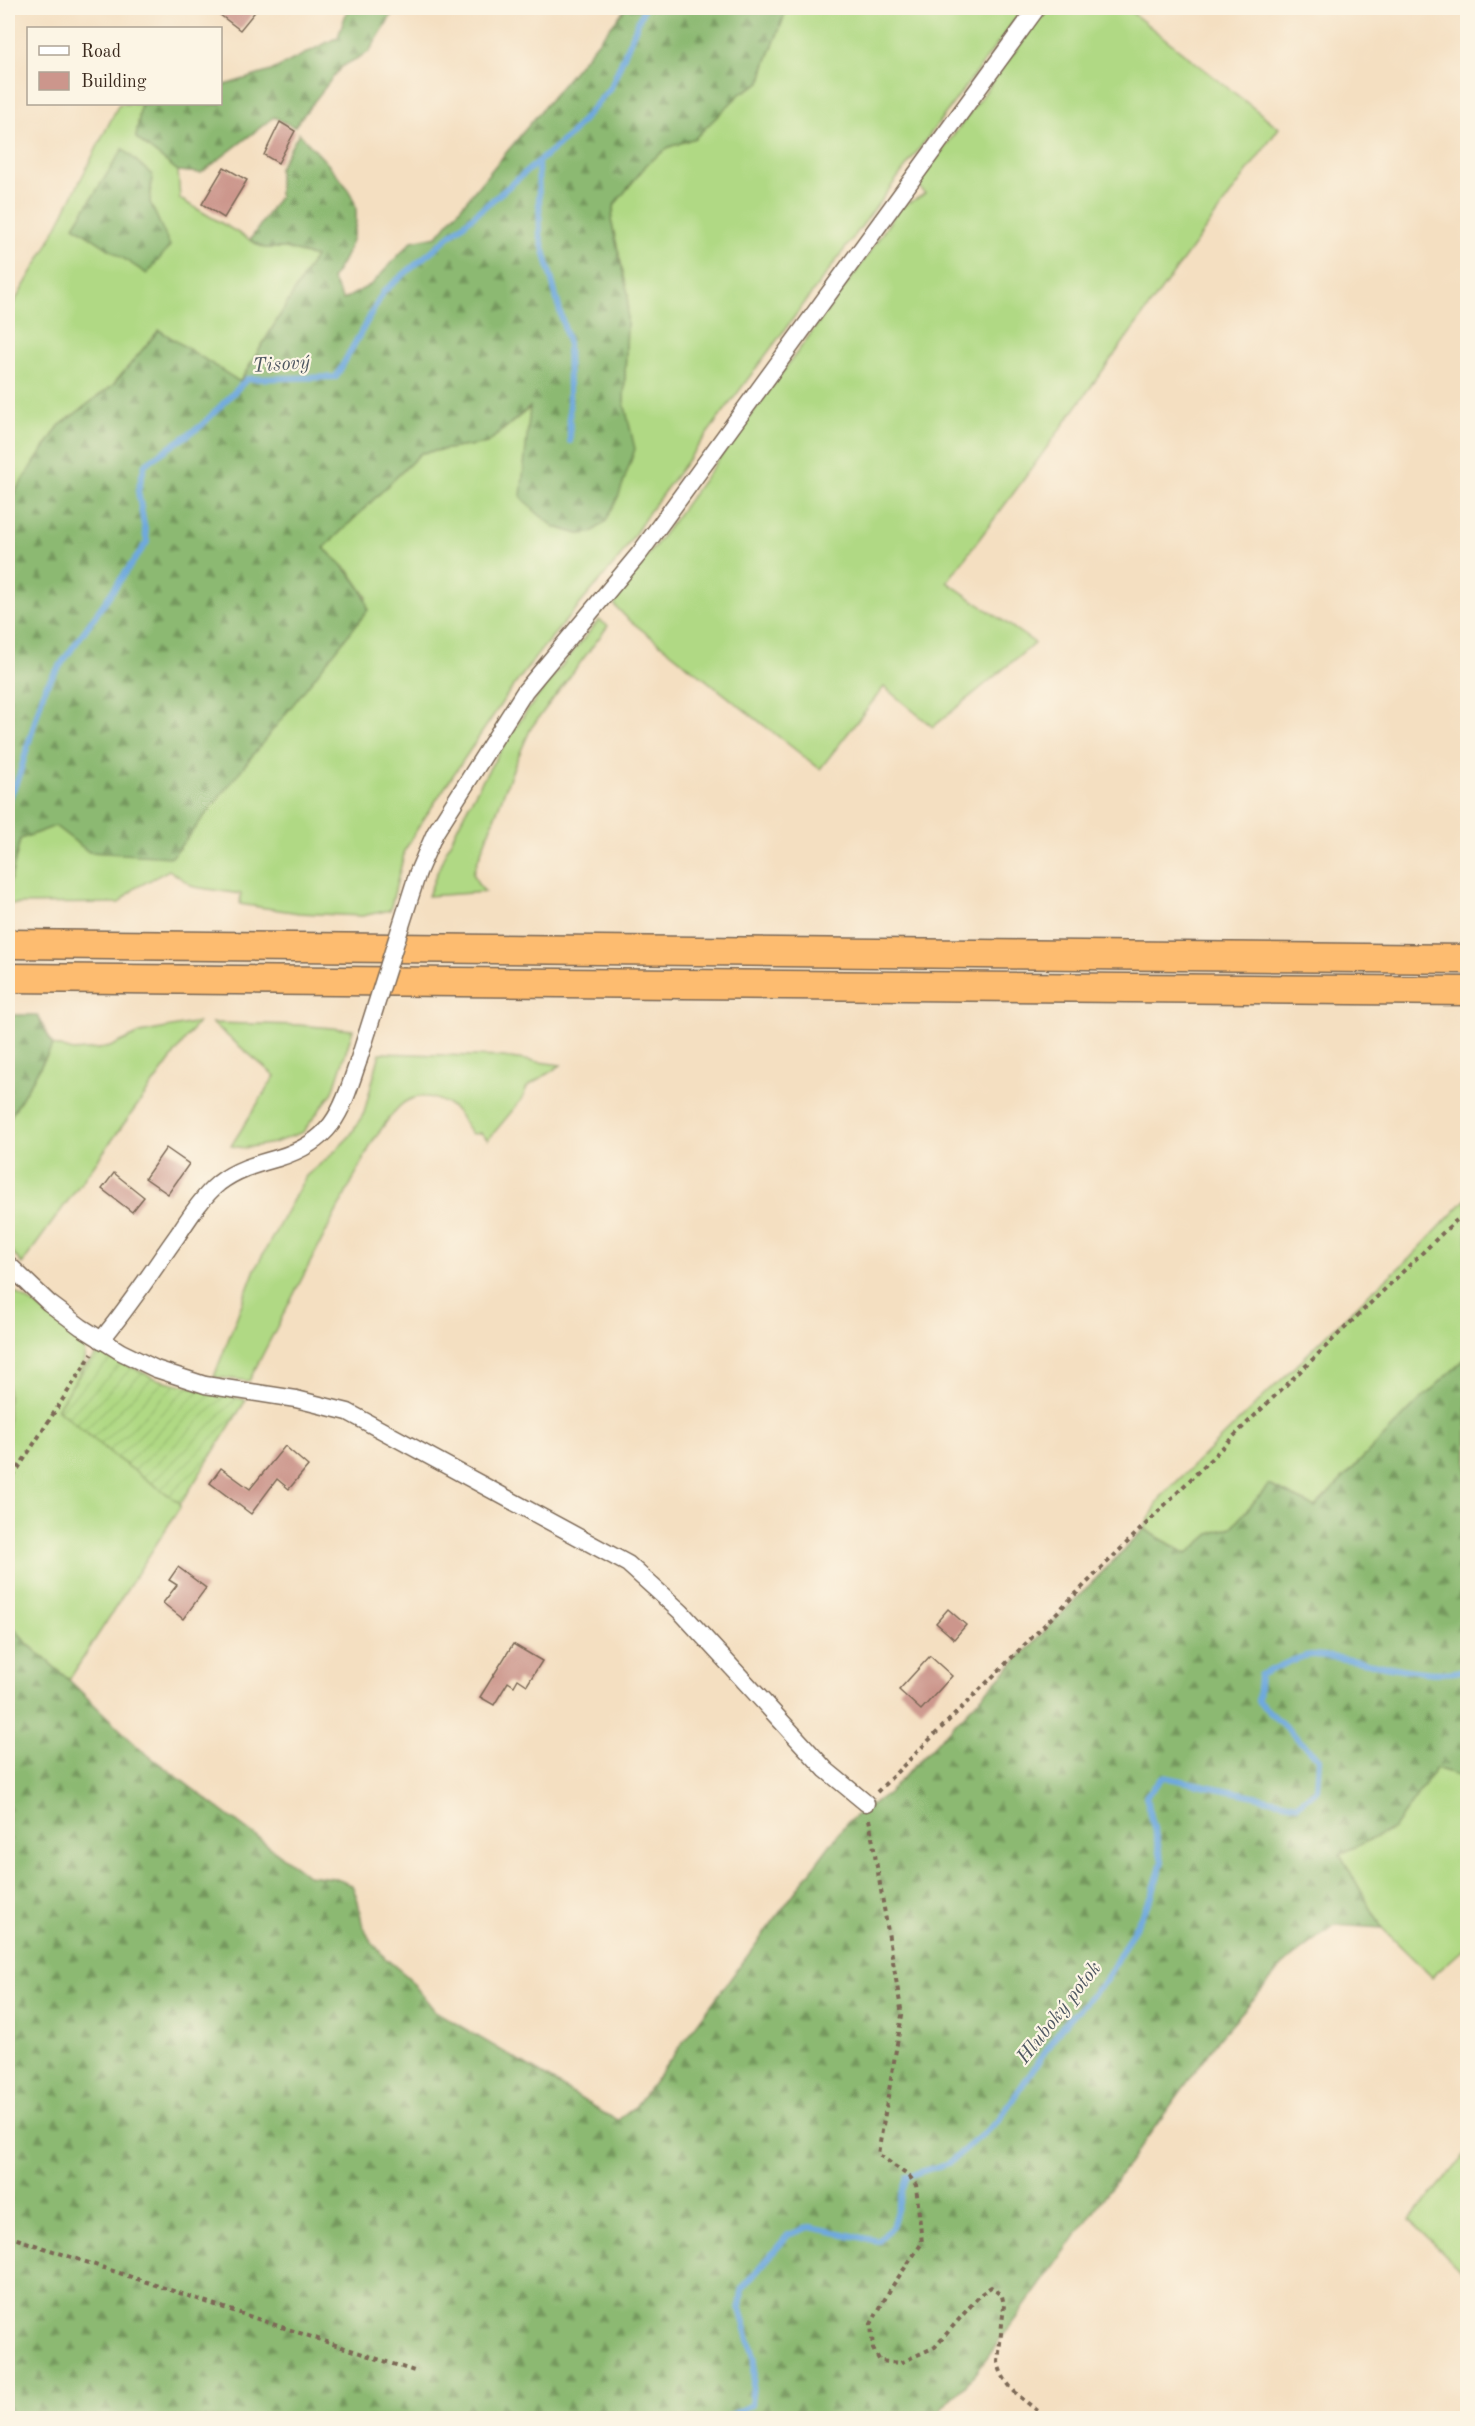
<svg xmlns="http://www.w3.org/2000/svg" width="1475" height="2426" viewBox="0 0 1475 2426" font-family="'Old Standard TT',serif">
	<defs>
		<pattern id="forest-firs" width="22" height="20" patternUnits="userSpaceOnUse" patternTransform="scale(1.5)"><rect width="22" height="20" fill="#8cb972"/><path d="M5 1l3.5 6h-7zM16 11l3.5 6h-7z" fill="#74975d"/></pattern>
		<pattern id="garden-furrows" width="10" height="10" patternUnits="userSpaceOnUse" patternTransform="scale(1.5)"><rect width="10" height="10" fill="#b0d984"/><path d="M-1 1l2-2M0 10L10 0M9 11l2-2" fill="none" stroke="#98ba72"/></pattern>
	</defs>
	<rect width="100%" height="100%" fill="#fcf5e5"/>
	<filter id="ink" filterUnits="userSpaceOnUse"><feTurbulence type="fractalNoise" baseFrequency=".0167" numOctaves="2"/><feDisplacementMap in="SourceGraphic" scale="12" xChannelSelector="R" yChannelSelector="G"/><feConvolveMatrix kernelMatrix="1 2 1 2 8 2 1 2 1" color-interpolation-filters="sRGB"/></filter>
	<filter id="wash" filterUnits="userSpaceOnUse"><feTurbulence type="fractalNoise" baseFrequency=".008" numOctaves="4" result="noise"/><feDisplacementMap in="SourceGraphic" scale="24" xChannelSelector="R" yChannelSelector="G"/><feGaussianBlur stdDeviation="1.35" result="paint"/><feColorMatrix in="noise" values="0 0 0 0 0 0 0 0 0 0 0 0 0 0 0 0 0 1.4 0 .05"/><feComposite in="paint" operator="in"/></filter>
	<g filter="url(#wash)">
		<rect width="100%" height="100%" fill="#f4dfc1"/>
		<g fill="#b0d984" stroke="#768251" stroke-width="1.5" fill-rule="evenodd">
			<path d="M786,8H1024L649,512L620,557L541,650L507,695L419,826L405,850L390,910L362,916L299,913L240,904L241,894L194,887L169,870L135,888L119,903L8,904V891L20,839L55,826L89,852L173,855L367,597L349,571L324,548L421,453L487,443L531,407L555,527L578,534L591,533L628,421L624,402L628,294L611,220L615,204L647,164L669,147L695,137L741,93L761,82C765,57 781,33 786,8Z"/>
			<path d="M1047,8H1126L1279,128L1021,483L947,582L1035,643L933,727L884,687L820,769L628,619L615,606L616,599L861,265L899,208C908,202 917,200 925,193L917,185Z"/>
			<path d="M119,104H141L136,138L178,171L180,199L264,248H286L316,257L239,383L159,330L113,385L59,426L8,502V313L45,250ZM123,149L152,175L150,202Z"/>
			<path d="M599,620L608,626L531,728L515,764L473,873L478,884L485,892L428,896C451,833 484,773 522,718C546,684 573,652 599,620Z"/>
			<polygon points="198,1022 22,1264 8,1247 8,1121 53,1045 73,1051 98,1049 110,1047 140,1033"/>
			<polygon points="212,1023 299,1025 353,1030 333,1092 303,1132 274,1143 244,1148 231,1146 275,1076"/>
			<path d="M380,1053L503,1057L561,1065L527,1087L522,1099L488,1140L481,1133L472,1134C466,1127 462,1117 456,1111C452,1106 442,1101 436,1099C403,1088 390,1118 373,1141L249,1381L214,1377L255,1269L306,1176L330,1156L350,1136L364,1113Z"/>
			<polygon points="1467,1198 1467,1357 1414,1406 1315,1507 1269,1485 1232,1527 1210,1534 1187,1554 1144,1529 1161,1497 1370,1293 1410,1258"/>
			<path d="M8,1288L31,1302L83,1342C91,1368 69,1388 58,1409L118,1459L180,1503V1507L69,1680L28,1644L8,1621Z"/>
			<polygon points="1436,1768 1467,1778 1467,1946 1432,1977 1382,1928 1340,1854 1393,1829"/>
			<polygon points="1467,2153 1467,2276 1410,2220"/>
		</g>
		<g fill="url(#forest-firs)" stroke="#647248" stroke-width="1.5">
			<polygon points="348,8 396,8 369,52 341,67 294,127 274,117 201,173 178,171 136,138 141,104 220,104 221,86 271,71 338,37"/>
			<path d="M626,8H786C781,33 765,56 761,82L741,93L695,138L669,147L647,164L615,204L611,220L628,294L624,402L635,449L619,495L606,521L591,533L579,534L555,527L537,513L521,497L530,407L487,443L421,453L324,548C342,566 365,584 368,610L172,857L89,852L55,826L20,839L8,891V564L14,541L8,531V502L59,426L113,385L159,330L240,382L315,257L286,248H264L250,240L279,197V168L299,133C314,151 355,187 356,210C358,235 345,259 332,279L343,300L372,284L412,241L437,236Z"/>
			<polygon points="123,149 152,175 150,202 170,246 147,274 74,226"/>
			<polygon points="8,1015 37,1015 53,1045 8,1121"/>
			<polygon points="1467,1357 1467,1778 1436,1768 1393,1829 1340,1854 1382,1928 1334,1925 1287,1961 1221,2036 974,2376 943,2407 936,2418 8,2418 8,1621 28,1644 69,1680 140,1749 307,1875 334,1878 352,1885 358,1901 362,1923 369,1938 385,1958 408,1977 435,2011 546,2077 605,2114 618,2120 635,2107 847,1822 888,1793 1144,1529 1187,1554 1210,1534 1232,1527 1269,1485 1315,1507 1414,1406"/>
		</g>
		<polygon fill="url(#garden-furrows)" stroke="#768251" stroke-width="1.5" points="99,1352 157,1379 246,1400 182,1502 180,1503 118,1459 57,1409 84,1367"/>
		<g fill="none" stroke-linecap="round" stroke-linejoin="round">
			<g stroke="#6ea9de" stroke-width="6">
				<polyline points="538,164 540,235 568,342 570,441"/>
				<polyline points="8,801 19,776 45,687 147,542 138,491 145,464 201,426 247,379 336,377 384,291 570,135 611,87 644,8"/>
				<path d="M726,2418L751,2405L755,2360L740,2309L742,2289L788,2235L810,2227L878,2241L892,2227L907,2176L949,2163L998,2121L1060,2029L1106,1980L1152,1896L1162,1861L1146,1796L1163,1777L1298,1805L1317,1789L1319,1759L1258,1701L1260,1675C1273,1670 1299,1655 1312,1655C1346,1655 1441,1684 1468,1668"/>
			</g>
		</g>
		<g id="blocks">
			<g fill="#cc968c">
				<polygon points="211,8 258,8 240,30"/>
				<polygon points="280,122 295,131 278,163 264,155"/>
				<polygon points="224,167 247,180 224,218 202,204"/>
				<polygon points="166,1148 189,1164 168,1194 145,1178"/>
				<polygon points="114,1173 144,1197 132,1212 102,1189"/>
				<polygon points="285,1446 308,1466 289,1489 277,1479 251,1514 210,1483 221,1468 250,1489"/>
				<polygon points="178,1567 206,1588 183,1619 163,1603 177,1585 169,1580"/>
				<polygon points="948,1609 966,1625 954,1639 936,1623"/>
				<polygon points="513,1644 542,1661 527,1685 518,1679 514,1686 508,1682 494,1705 480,1697"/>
				<polygon points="930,1656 952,1676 921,1710 899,1690"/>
			</g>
		</g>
	</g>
	<g filter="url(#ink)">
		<use href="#blocks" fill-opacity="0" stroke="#7c6957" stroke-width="1.5"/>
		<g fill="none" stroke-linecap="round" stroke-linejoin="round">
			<g stroke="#7c6957" stroke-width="19">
				<g id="minor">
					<polyline points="418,872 435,833 525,691 639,554 1037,8"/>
					<polyline points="8,1264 49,1303 81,1327 121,1352 156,1369 205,1385 296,1399 348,1412 628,1564 681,1612 826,1770 866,1803"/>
					<path d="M101,1340C129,1307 152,1271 177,1236C189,1218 202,1197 219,1183C237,1169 257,1164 278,1158C333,1141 341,1113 358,1062"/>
				</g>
			</g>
			<g stroke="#7c6957" stroke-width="31">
				<g id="trunk">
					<polyline points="8,944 1468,959"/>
					<polyline points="8,978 1468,991"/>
				</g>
			</g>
			<g stroke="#7c6957" stroke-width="4" stroke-dasharray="4.5 4.5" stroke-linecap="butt">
				<polyline points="8,1484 92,1354"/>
				<polyline points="877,1792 1246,1424 1453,1223 1468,1212"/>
				<path d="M869,1819L902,2015L878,2154L910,2177L916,2185L922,2243L891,2288L871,2324L873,2349L880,2361L900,2363L935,2347L980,2295L991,2287L1002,2296L1004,2305L998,2362C1003,2388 1027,2402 1047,2418"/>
				<polyline points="8,2236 417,2372"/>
			</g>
			<use href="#minor" stroke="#fff" stroke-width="16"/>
			<use href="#trunk" stroke="#fdbc6f" stroke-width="28"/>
			<g stroke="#7c6957" stroke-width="19" stroke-linecap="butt">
				<polyline id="minor-bridge" points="358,1062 418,872"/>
			</g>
			<use href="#minor-bridge" stroke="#fff" stroke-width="16"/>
		</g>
	</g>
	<g text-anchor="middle" stroke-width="4.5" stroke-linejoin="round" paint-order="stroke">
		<g font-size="20" font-style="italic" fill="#4d5661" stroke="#fcf5e5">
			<text transform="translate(281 363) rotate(-4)" y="7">Tisový</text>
			<text transform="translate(1058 2012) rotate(-52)" y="7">Hluboký potok</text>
		</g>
	</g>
	<rect width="1475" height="2426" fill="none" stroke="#fcf5e5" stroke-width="30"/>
	<rect x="27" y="27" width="195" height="78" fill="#fcf5e5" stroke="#afa495" stroke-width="1.5"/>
	<rect x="39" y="46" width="30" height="9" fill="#ffffff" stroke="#afa495" stroke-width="1.5"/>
	<text x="81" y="57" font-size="18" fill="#3b2a1e">Road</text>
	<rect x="39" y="72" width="30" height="18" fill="#cc968c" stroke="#afa495" stroke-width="1.5"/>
	<text x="81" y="87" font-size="18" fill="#3b2a1e">Building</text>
</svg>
